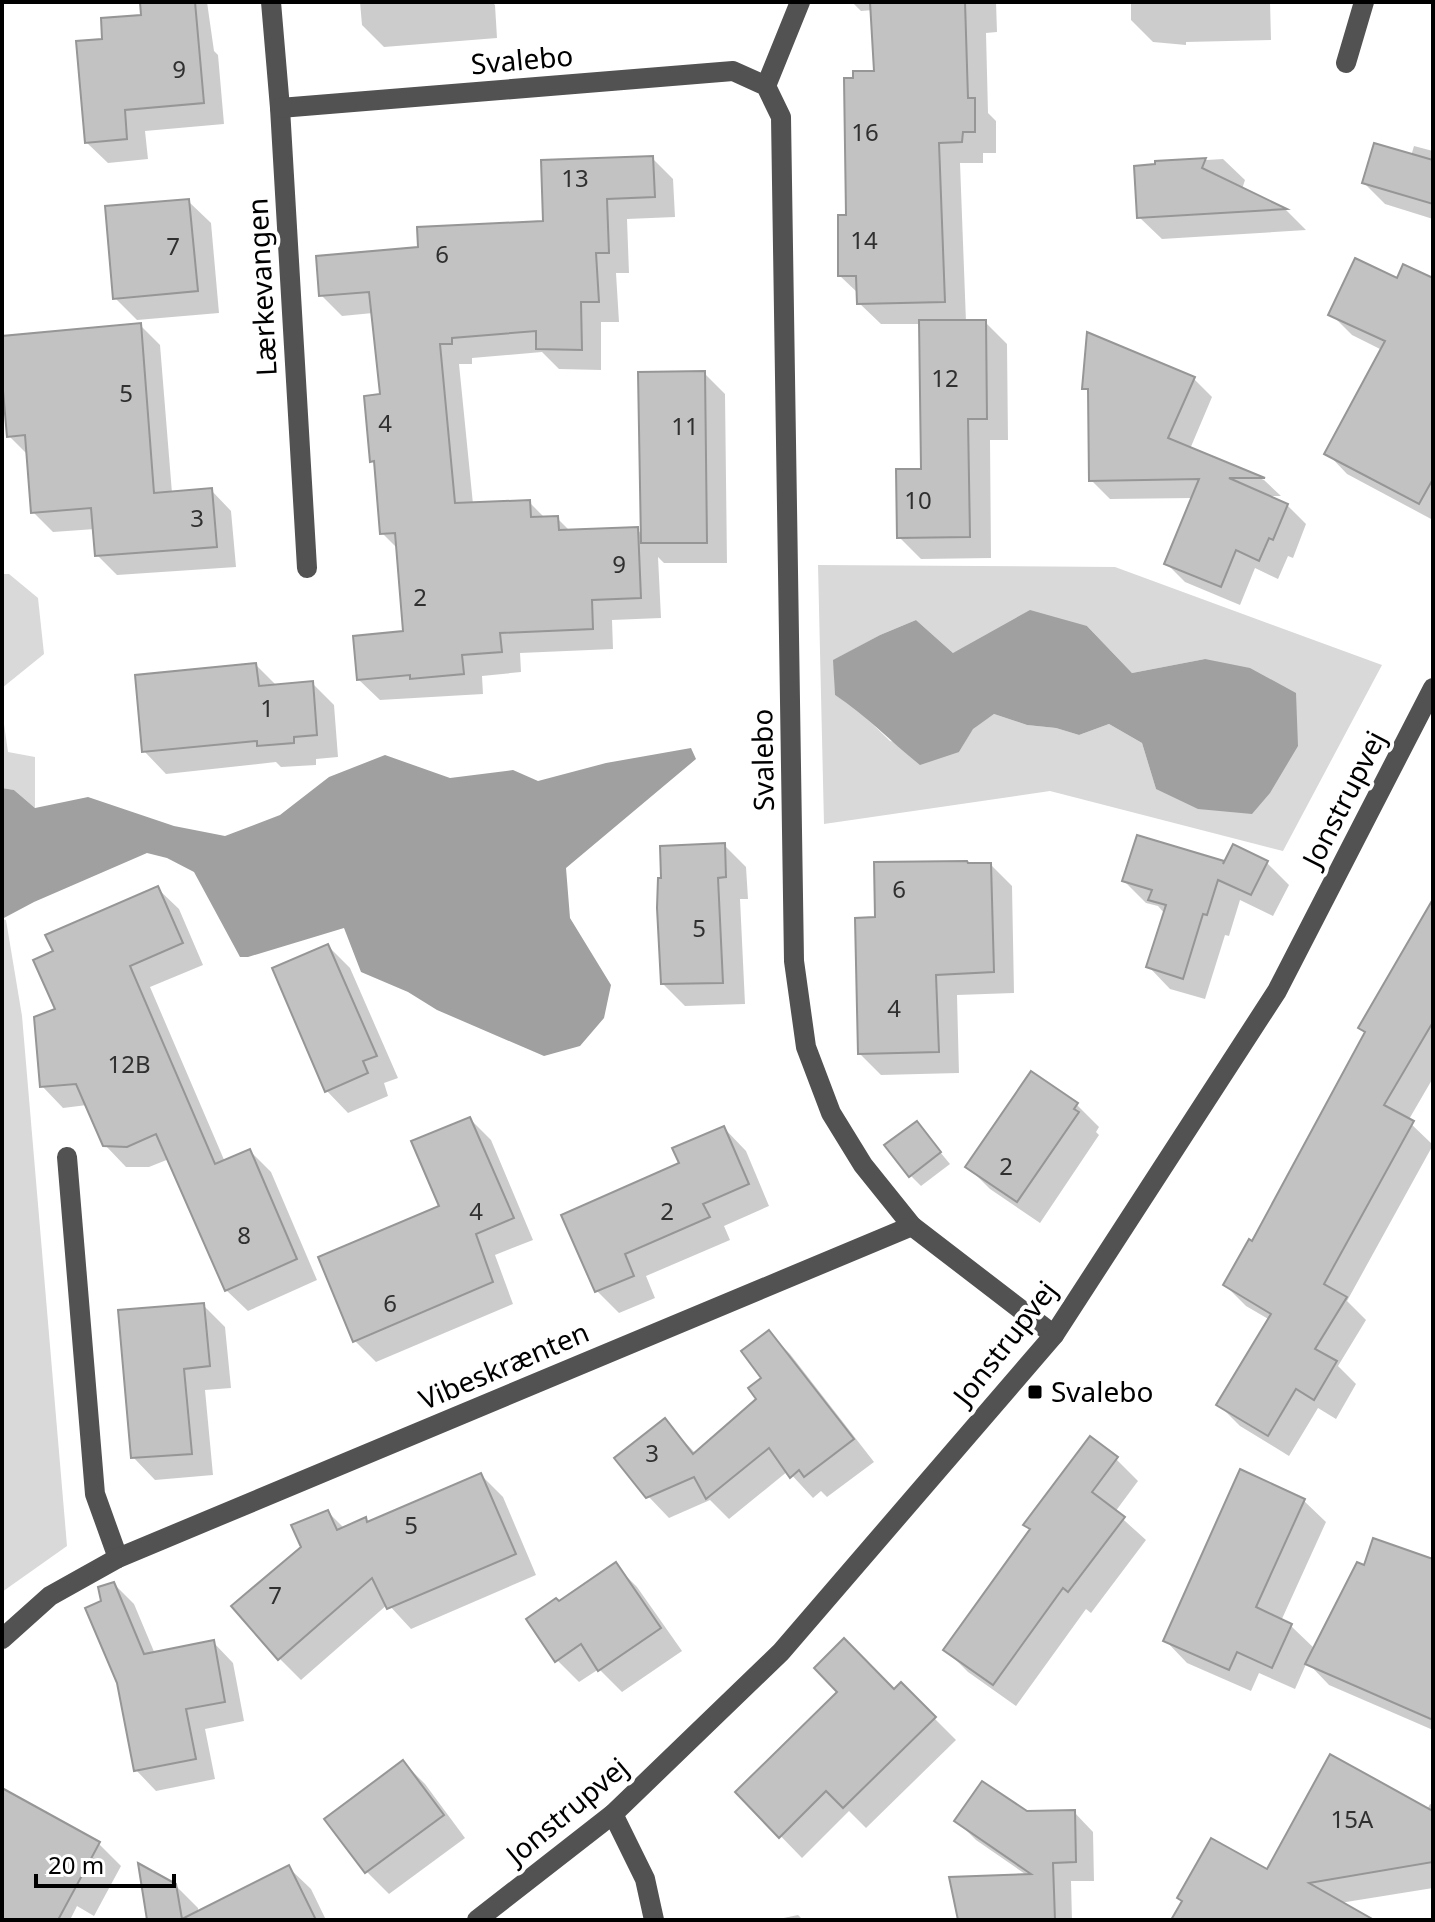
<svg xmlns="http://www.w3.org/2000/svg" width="1435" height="1922" viewBox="0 0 1435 1922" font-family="'Noto Sans',sans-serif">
	<rect width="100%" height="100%" fill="#fff"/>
	<g fill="#d9d9d9" fill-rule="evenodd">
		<path d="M818,565L1115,567L1382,665L1283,851L1050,791L824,824ZM916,620L953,653L1087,626L1132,673L1205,659L1156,789L1142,743L1109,724L1079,735L1056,728L1027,725L994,714L973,728L959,752L890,741L857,709L835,695L834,660L880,635Z"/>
		<polygon points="2,574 9,574 38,598 44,654 2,688"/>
		<polygon points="2,710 8,752 35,757 35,808 14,790 2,788"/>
		<polygon points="2,919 6,920 22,1016 67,1546 2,1592"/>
	</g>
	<g fill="#a0a0a0">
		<path d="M1030,610L1087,626L1132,673L1205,659L1250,668L1296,693L1298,746L1270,793L1252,814L1198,809L1156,789L1142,743L1109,724L1079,735L1056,728L1027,725L994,714L973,729L959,752L920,765C891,742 866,715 835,695L833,660L880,635L916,620L953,653Z"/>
		<polygon points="691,748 696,759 566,868 570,918 611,985 604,1018 580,1046 544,1056 437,1010 408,992 361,972 344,928 248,957 240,957 194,872 167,858 147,853 34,902 2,919 2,788 14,790 35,808 88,797 174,826 225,836 280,815 329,777 385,755 450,778 513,770 538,781 606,763"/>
	</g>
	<g fill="#0003">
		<polygon points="142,2 207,2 214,51 218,55 224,124 145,131 148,159 108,163 86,142 104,41 144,16"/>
		<polygon points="349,2 492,2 495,5 497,38 384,47 362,25 360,2"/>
		<polygon points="852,2 996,2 997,32 986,33 988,113 996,121 996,153 983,153 983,163 960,163 966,322 985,322 1007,344 1008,440 990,440 991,558 921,559 899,537 923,471 921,324 881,324 859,303 859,294 840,276 848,217 876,73 873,10 861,11"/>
		<polygon points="1131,2 1270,2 1271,40 1186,42 1186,45 1153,42 1131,20"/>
		<polygon points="1414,146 1433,151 1433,219 1385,204 1364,183 1411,156"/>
		<polygon points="652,158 673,179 675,217 627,219 629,273 616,273 619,322 601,322 601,370 559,369 542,352 472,358 472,364 459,364 473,504 529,502 546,519 557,518 571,532 637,529 643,536 704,373 725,394 727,563 664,563 658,557 661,618 612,620 613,649 520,653 521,672 482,676 483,694 380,700 359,680 406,633 399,550 382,533 376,465 372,461 382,396 373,313 342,316 321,295 420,249 545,222"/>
		<polygon points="1223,159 1245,180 1242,189 1286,210 1306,230 1162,239 1139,217 1157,163"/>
		<polygon points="188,201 211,223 219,313 137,320 115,298"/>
		<polygon points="1433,298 1433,520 1347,474 1327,453 1382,350 1352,335 1331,314"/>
		<polygon points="140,325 160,345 172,493 211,490 231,511 236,567 117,575 97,555 95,529 53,532 33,512 29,456 9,436 2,338"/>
		<polygon points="1193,378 1212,397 1190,449 1264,480 1281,496 1266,496 1287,505 1306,524 1293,558 1288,556 1278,579 1255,568 1240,605 1185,582 1166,563 1193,498 1110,499 1091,480 1090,393 1085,388"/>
		<polygon points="256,665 277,686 312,683 334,705 338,757 316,759 316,765 281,767 276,762 166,774 144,751"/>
		<polygon points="724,845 746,867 748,899 740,899 745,1004 685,1006 663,984"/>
		<polygon points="1223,863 1267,863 1289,885 1273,916 1240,900 1229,936 1225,935 1205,999 1170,989 1148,966 1165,914 1158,906 1146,903 1124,881"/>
		<polygon points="969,865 991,865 1012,886 1014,993 957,995 959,1073 881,1075 860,1054 877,919"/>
		<polygon points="157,888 179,909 203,965 150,987 225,1162 250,1151 271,1172 317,1280 248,1311 226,1290 169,1159 149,1167 126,1167 105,1145 87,1105 63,1108 42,1086 58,1010 55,952"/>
		<polygon points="1433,903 1433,1078 1408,1121 1433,1145 1347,1301 1366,1320 1338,1366 1356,1384 1336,1419 1318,1408 1289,1456 1240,1426 1219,1405 1270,1320 1246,1306 1225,1285 1252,1243 1366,1034 1360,1028"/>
		<polygon points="328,946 350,968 398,1078 384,1083 388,1096 348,1113 326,1090"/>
		<polygon points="1032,1073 1077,1105 1099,1127 1096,1132 1099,1135 1040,1223 990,1189 968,1167"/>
		<polygon points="470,1119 491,1140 533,1240 495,1255 513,1304 376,1362 355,1341 441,1207"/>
		<polygon points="916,1123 950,1164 921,1186 910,1175"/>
		<polygon points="724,1128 746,1151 769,1206 724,1226 730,1240 646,1276 655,1298 619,1313 597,1291 682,1164"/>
		<polygon points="203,1305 225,1327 231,1388 205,1390 213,1475 155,1480 133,1457"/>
		<polygon points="769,1333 790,1354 874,1462 827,1497 821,1491 813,1498 788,1471 729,1519 710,1500 669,1518 648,1496 665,1421 696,1454 759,1400"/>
		<polygon points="1116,1459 1138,1481 1115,1512 1146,1540 1091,1613 1086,1609 1016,1706 968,1672 946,1650"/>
		<polygon points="481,1475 503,1497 536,1575 411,1629 388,1604 301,1680 279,1658 303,1547 328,1512 345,1529 365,1520 369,1523"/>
		<polygon points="1303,1500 1326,1522 1281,1621 1291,1626 1315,1649 1433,1561 1433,1730 1329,1685 1307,1662 1295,1689 1259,1673 1251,1691 1187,1663 1165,1640"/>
		<polygon points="615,1565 637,1587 682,1651 622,1692 599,1669 579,1682 557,1660 559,1603"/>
		<polygon points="114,1584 134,1604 155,1654 213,1642 233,1663 244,1721 205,1729 215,1779 156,1791 136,1770 103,1602"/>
		<polygon points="894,1692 922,1706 956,1740 866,1828 849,1811 802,1858 738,1792"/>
		<polygon points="403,1762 425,1784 465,1838 389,1894 367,1872 327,1820"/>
		<polygon points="2,1790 99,1844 121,1866 94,1916 77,1906 70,1920 2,1920"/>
		<polygon points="1430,1804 1433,1805 1433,1888 1340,1903 1370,1920 1174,1920 1267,1872 1427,1810"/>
		<polygon points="1074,1812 1093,1832 1094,1881 1071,1881 1072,1920 960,1920 1028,1876 976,1840 957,1821 1027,1813"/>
		<polygon points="288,1867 311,1889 326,1920 149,1920 175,1885 198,1908 198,1913"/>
		<polygon points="798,1915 803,1920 774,1920"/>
	</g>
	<g fill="#c2c2c2" stroke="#969696" stroke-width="2">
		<polygon points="140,2 195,2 204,103 125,110 127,139 85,143 76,41 102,39 101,18 141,15"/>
		<polygon points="870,2 965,2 968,98 975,98 975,132 963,132 962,142 939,143 945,302 857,304 856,276 838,276 838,215 846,215 844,78 853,78 853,71 874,71"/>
		<polygon points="1374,143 1433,160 1433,204 1362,183"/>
		<polygon points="653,156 655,197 607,199 609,253 596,253 599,302 581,302 582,350 536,349 536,331 452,338 452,344 440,344 455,503 530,500 531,517 558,516 559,530 638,527 641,598 592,600 593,629 500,633 502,652 462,655 464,674 410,679 410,675 357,680 353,636 403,631 395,533 380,534 374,461 370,462 364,396 380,394 369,292 319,296 316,256 418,247 417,227 543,221 541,160"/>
		<polygon points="1206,158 1202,168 1287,209 1137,218 1134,166 1155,164 1155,161"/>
		<polygon points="189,199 198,291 113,299 105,206"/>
		<polygon points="1355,258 1397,278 1403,264 1433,278 1433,479 1419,504 1324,454 1385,341 1328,315"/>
		<polygon points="919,320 986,320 987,419 968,419 970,537 897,538 896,469 921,469"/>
		<polygon points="141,323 154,493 212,488 217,547 95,556 91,508 31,513 25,435 7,437 2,379 2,336"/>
		<polygon points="1087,332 1195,377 1168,438 1265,478 1229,478 1288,504 1273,540 1269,538 1259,561 1236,550 1221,587 1164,564 1199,479 1089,481 1088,389 1082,389"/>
		<polygon points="705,371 707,543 641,543 638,372"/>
		<polygon points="256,663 259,686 313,681 317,735 294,737 294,743 257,746 257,741 142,752 135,675"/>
		<polygon points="1137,835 1224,861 1223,864 1233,844 1268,861 1251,895 1218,880 1207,915 1203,914 1183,979 1146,967 1166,905 1148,900 1152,890 1122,881"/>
		<polygon points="725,843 726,877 718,878 723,983 661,984 657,908 658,878 661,878 660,846"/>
		<polygon points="967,861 968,863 991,863 994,972 936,975 939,1052 858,1054 855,918 875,917 874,862"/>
		<polygon points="158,886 183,943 130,966 215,1164 250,1149 297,1259 225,1291 156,1134 127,1147 103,1146 76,1084 40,1087 34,1017 55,1009 33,960 53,951 45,935"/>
		<polygon points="1433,899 1433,1022 1384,1105 1414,1121 1324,1284 1347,1297 1315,1349 1337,1361 1314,1400 1296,1389 1268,1436 1216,1405 1271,1314 1223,1285 1249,1239 1252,1241 1365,1032 1358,1028"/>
		<polygon points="328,944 377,1056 363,1061 368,1073 325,1092 272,968"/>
		<polygon points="1031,1071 1078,1103 1074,1109 1079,1112 1017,1202 965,1167"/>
		<polygon points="470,1117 514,1218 476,1234 493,1282 353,1342 318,1257 439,1206 411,1141"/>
		<polygon points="917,1121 941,1152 909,1177 884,1145"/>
		<polygon points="724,1126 749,1184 703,1204 710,1217 625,1254 634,1276 595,1292 561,1215 679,1163 672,1148"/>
		<polygon points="204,1303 210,1366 184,1369 192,1454 131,1458 118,1310"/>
		<polygon points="769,1330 854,1439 804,1477 799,1470 790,1478 769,1448 706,1499 694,1477 646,1498 614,1458 665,1418 693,1454 756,1399 748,1388 761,1378 741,1351"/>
		<polygon points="1090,1436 1118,1457 1092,1492 1125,1517 1068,1592 1063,1588 993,1685 943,1650 1030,1529 1023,1525"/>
		<polygon points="1240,1469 1305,1499 1256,1607 1292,1624 1272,1668 1237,1652 1229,1670 1163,1641"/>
		<polygon points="481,1473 516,1554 387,1609 372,1578 278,1660 231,1606 301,1547 291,1525 328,1510 337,1530 366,1517 367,1522"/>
		<polygon points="1373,1538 1433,1559 1433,1720 1305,1664 1357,1562 1364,1565"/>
		<polygon points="616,1562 661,1628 598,1671 581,1644 555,1662 526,1619 556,1598 559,1601"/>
		<polygon points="114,1582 144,1654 214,1640 225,1702 186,1709 196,1759 134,1771 117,1683 85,1608 101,1601 98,1587"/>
		<polygon points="844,1638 894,1689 901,1682 936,1717 843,1808 826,1791 779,1838 735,1792 837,1692 814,1668"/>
		<polygon points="1330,1754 1433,1811 1433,1862 1309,1883 1374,1920 1171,1920 1182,1901 1177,1898 1211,1838 1267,1869"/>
		<polygon points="403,1760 444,1815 365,1873 324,1819"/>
		<polygon points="982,1781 1027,1811 1075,1810 1076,1862 1053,1863 1055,1920 958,1920 949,1877 1031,1874 954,1821"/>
		<polygon points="2,1788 100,1842 58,1920 2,1920"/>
		<polygon points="138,1863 176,1884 182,1919 289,1865 316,1920 147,1920"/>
	</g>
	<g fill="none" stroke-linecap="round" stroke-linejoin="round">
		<g stroke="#525252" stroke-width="20">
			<polyline points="271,2 280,108 307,568"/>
			<polyline points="1346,63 1364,2"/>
			<polyline points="766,86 800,2"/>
			<polyline points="280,108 733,71 766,86 781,117 794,961 806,1047 831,1113 863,1165 912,1226 1054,1335"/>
			<polyline points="67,1157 95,1494 118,1558"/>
			<polyline points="2,1639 50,1596 118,1558 912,1226"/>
			<polyline points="613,1814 645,1879 654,1920"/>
			<polyline points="477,1920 613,1814 781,1652 1054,1335 1277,991 1433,688"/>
		</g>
	</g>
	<rect fill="#000" stroke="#fff" stroke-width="3" x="1027" y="1384" width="16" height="16" rx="4"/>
	<g text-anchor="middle" stroke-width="8" stroke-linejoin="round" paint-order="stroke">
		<g font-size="24" fill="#303030">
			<text x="179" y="78">9</text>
			<text x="865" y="141">16</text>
			<text x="575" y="187">13</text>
			<text x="864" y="249">14</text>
			<text x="173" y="255">7</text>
			<text x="442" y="263">6</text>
			<text x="945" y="387">12</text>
			<text x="126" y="402">5</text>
			<text x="385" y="432">4</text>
			<text x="685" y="435">11</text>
			<text x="918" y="509">10</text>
			<text x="197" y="527">3</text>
			<text x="619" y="573">9</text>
			<text x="420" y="606">2</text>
			<text x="267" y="717">1</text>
			<text x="899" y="898">6</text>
			<text x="699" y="937">5</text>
			<text x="894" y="1017">4</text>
			<text x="129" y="1073">12B</text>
			<text x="1006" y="1175">2</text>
			<text x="476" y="1220">4</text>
			<text x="667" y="1220">2</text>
			<text x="244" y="1244">8</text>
			<text x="390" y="1312">6</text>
			<text x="652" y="1462">3</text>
			<text x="411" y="1534">5</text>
			<text x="275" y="1604">7</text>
			<text x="1352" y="1828">15A</text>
		</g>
		<g font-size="28" fill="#000" stroke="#fff">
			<text transform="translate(522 60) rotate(-5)" y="10">Svalebo</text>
			<text transform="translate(262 287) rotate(-93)" y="10">Lærkevangen</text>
			<text transform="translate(763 760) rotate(-91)" y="10">Svalebo</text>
			<text transform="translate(1344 799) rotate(-63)" y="10">Jonstrupvej</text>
			<text transform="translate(1005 1343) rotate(-52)" y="10">Jonstrupvej</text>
			<text transform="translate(504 1366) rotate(-23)" y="10">Vibeskrænten</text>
			<text transform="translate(567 1811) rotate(-40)" y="10">Jonstrupvej</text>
		</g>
		<g font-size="28" fill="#000" stroke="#fff" text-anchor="start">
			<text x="1051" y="1402">Svalebo</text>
		</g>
	</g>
	<rect width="1435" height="1922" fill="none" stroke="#000000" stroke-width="8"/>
	<path d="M36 1874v12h138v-12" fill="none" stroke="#000000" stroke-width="4"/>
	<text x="48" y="1874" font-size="24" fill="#000000" stroke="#ffffff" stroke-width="6" paint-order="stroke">20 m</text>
</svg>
